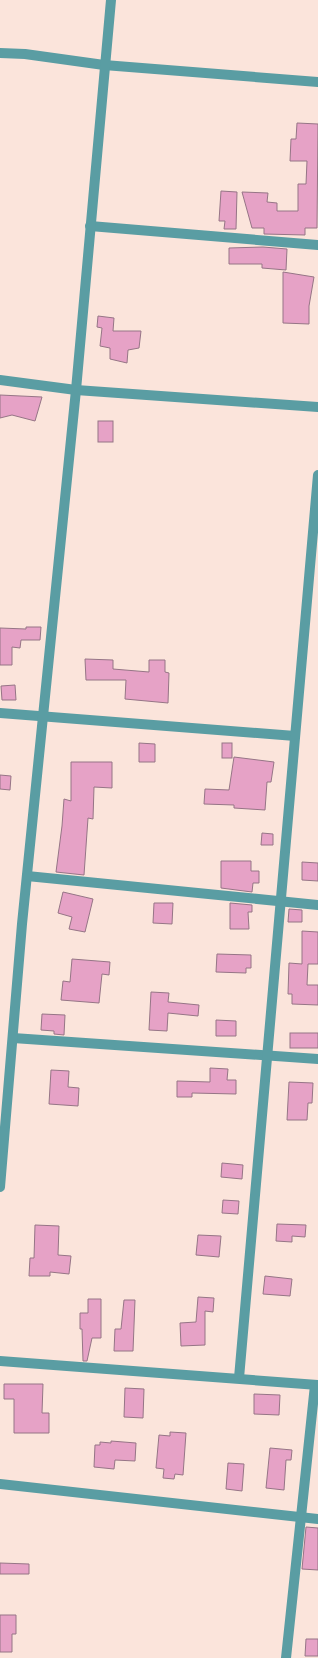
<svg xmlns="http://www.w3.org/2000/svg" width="318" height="1658" viewBox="0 0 318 1658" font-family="'Roboto Condensed',sans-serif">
	<rect width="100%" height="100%" fill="#fbe4db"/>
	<g fill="#e6a2c6" stroke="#967586">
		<polygon points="297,123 318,124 317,228 305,228 305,235 264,234 264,228 252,228 242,192 268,193 267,202 277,203 277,211 298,211 298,184 306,184 307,161 290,161 291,139 296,139"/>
		<polygon points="221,191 237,192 236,229 224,229 225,221 219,221"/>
		<polygon points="263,247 287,249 286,270 262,268 262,264 229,264 229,248"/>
		<polygon points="283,272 314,277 309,306 309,324 283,323"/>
		<polygon points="98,316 114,318 113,331 141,331 139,348 128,350 127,363 110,359 110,348 100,346 102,328 97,327"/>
		<polygon points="0,395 42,397 35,421 12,415 0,418"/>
		<rect x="98" y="421" width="15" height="21"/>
		<polygon points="26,627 41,627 40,640 21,640 20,648 12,647 12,665 0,665 0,628 26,629"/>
		<polygon points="85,659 113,660 113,669 149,672 149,660 165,660 165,672 169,673 168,703 125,699 126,680 86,680"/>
		<polygon points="15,685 16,700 2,700 1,686"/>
		<polygon points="139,743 155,744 155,762 139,762"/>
		<rect x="222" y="743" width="10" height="15"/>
		<polygon points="234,757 274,762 271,782 267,782 265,810 234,808 234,805 204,804 205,789 229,790"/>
		<polygon points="71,762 112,762 112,788 94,787 93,819 88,818 84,875 56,872 62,826 64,799 71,801"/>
		<polygon points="0,775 11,776 10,790 0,789"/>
		<polygon points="262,833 273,834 273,845 261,845"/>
		<polygon points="221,861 251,861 251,871 259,871 259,883 253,883 252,892 221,888"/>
		<polygon points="302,862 318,863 318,881 302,880"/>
		<polygon points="63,892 93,899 85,932 69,929 72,917 58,913"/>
		<polygon points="154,903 173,903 172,924 153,923"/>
		<polygon points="230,903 252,905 252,912 248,912 249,929 230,929"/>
		<polygon points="289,909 302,910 302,922 288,922"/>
		<polygon points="302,931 318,932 318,964 308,964 307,985 318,985 318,1005 292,1004 292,994 288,994 289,963 302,964"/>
		<polygon points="217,954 251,955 251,968 246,968 246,973 216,972"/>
		<polygon points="72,959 110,962 109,975 102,974 99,1003 61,1000 63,981 70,982"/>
		<polygon points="151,992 169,993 168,1002 199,1005 198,1016 168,1013 167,1031 149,1030"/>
		<polygon points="42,1014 65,1015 64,1035 54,1034 54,1031 41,1030"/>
		<polygon points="216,1020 236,1021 236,1036 216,1036"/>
		<rect x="290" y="1033" width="28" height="15"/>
		<polygon points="210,1068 228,1069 227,1080 236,1080 236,1094 192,1093 192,1097 177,1097 177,1081 210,1082"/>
		<polygon points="51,1070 69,1071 68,1087 79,1088 78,1106 49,1104"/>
		<polygon points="289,1082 313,1083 312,1103 308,1103 307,1120 287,1120"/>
		<polygon points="222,1163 243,1165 242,1179 221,1177"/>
		<polygon points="223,1200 239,1201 238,1214 222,1213"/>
		<polygon points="277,1224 306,1225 305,1237 292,1236 292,1242 276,1241"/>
		<polygon points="35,1225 59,1226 58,1255 71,1256 69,1274 50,1272 50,1276 29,1276 30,1258 34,1258"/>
		<polygon points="198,1235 221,1236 219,1257 196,1255"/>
		<polygon points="265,1276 292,1279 290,1296 263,1294"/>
		<polygon points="198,1297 214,1298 213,1312 205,1311 205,1345 181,1346 180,1323 196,1322"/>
		<polygon points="88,1299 101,1299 101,1338 92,1338 87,1361 83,1361 82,1329 80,1329 80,1313 88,1313"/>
		<polygon points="124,1300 135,1300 133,1351 114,1351 115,1329 121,1329"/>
		<polygon points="4,1384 43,1384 42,1413 49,1413 49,1433 14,1433 14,1399 4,1399"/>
		<polygon points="125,1388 144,1389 143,1418 124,1417"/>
		<polygon points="254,1394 280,1395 279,1415 254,1414"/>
		<polygon points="170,1432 186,1433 183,1475 175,1474 174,1479 163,1478 164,1469 156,1468 159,1435 170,1436"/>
		<polygon points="111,1441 136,1443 135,1461 115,1460 114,1469 94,1467 95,1445 100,1445 100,1442 111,1443"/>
		<polygon points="270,1448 292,1450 291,1460 286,1460 284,1490 266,1488"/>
		<polygon points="228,1463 244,1464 242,1491 226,1489"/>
		<polygon points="306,1527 318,1528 318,1570 302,1569"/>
		<polygon points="0,1563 29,1564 29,1574 0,1574"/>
		<polygon points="0,1615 16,1615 16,1634 12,1634 12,1652 0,1652"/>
		<polygon points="306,1639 318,1639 318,1656 305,1656"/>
	</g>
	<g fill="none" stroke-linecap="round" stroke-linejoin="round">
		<g stroke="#5a9da3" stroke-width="10">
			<polyline points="0,53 25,54 104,65 318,82"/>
			<polyline points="90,226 318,245"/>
			<polyline points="0,380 76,390 318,407"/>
			<polyline points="0,713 295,736"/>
			<polyline points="27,876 318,905"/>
			<polyline points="13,1038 318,1059"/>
			<polyline points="0,1187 22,924 76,390 111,0"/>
			<polyline points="0,1361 318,1385"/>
			<polyline points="239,1378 318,475"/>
			<polyline points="0,1484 318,1519"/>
			<polyline points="286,1658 315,1385"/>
		</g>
	</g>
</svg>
